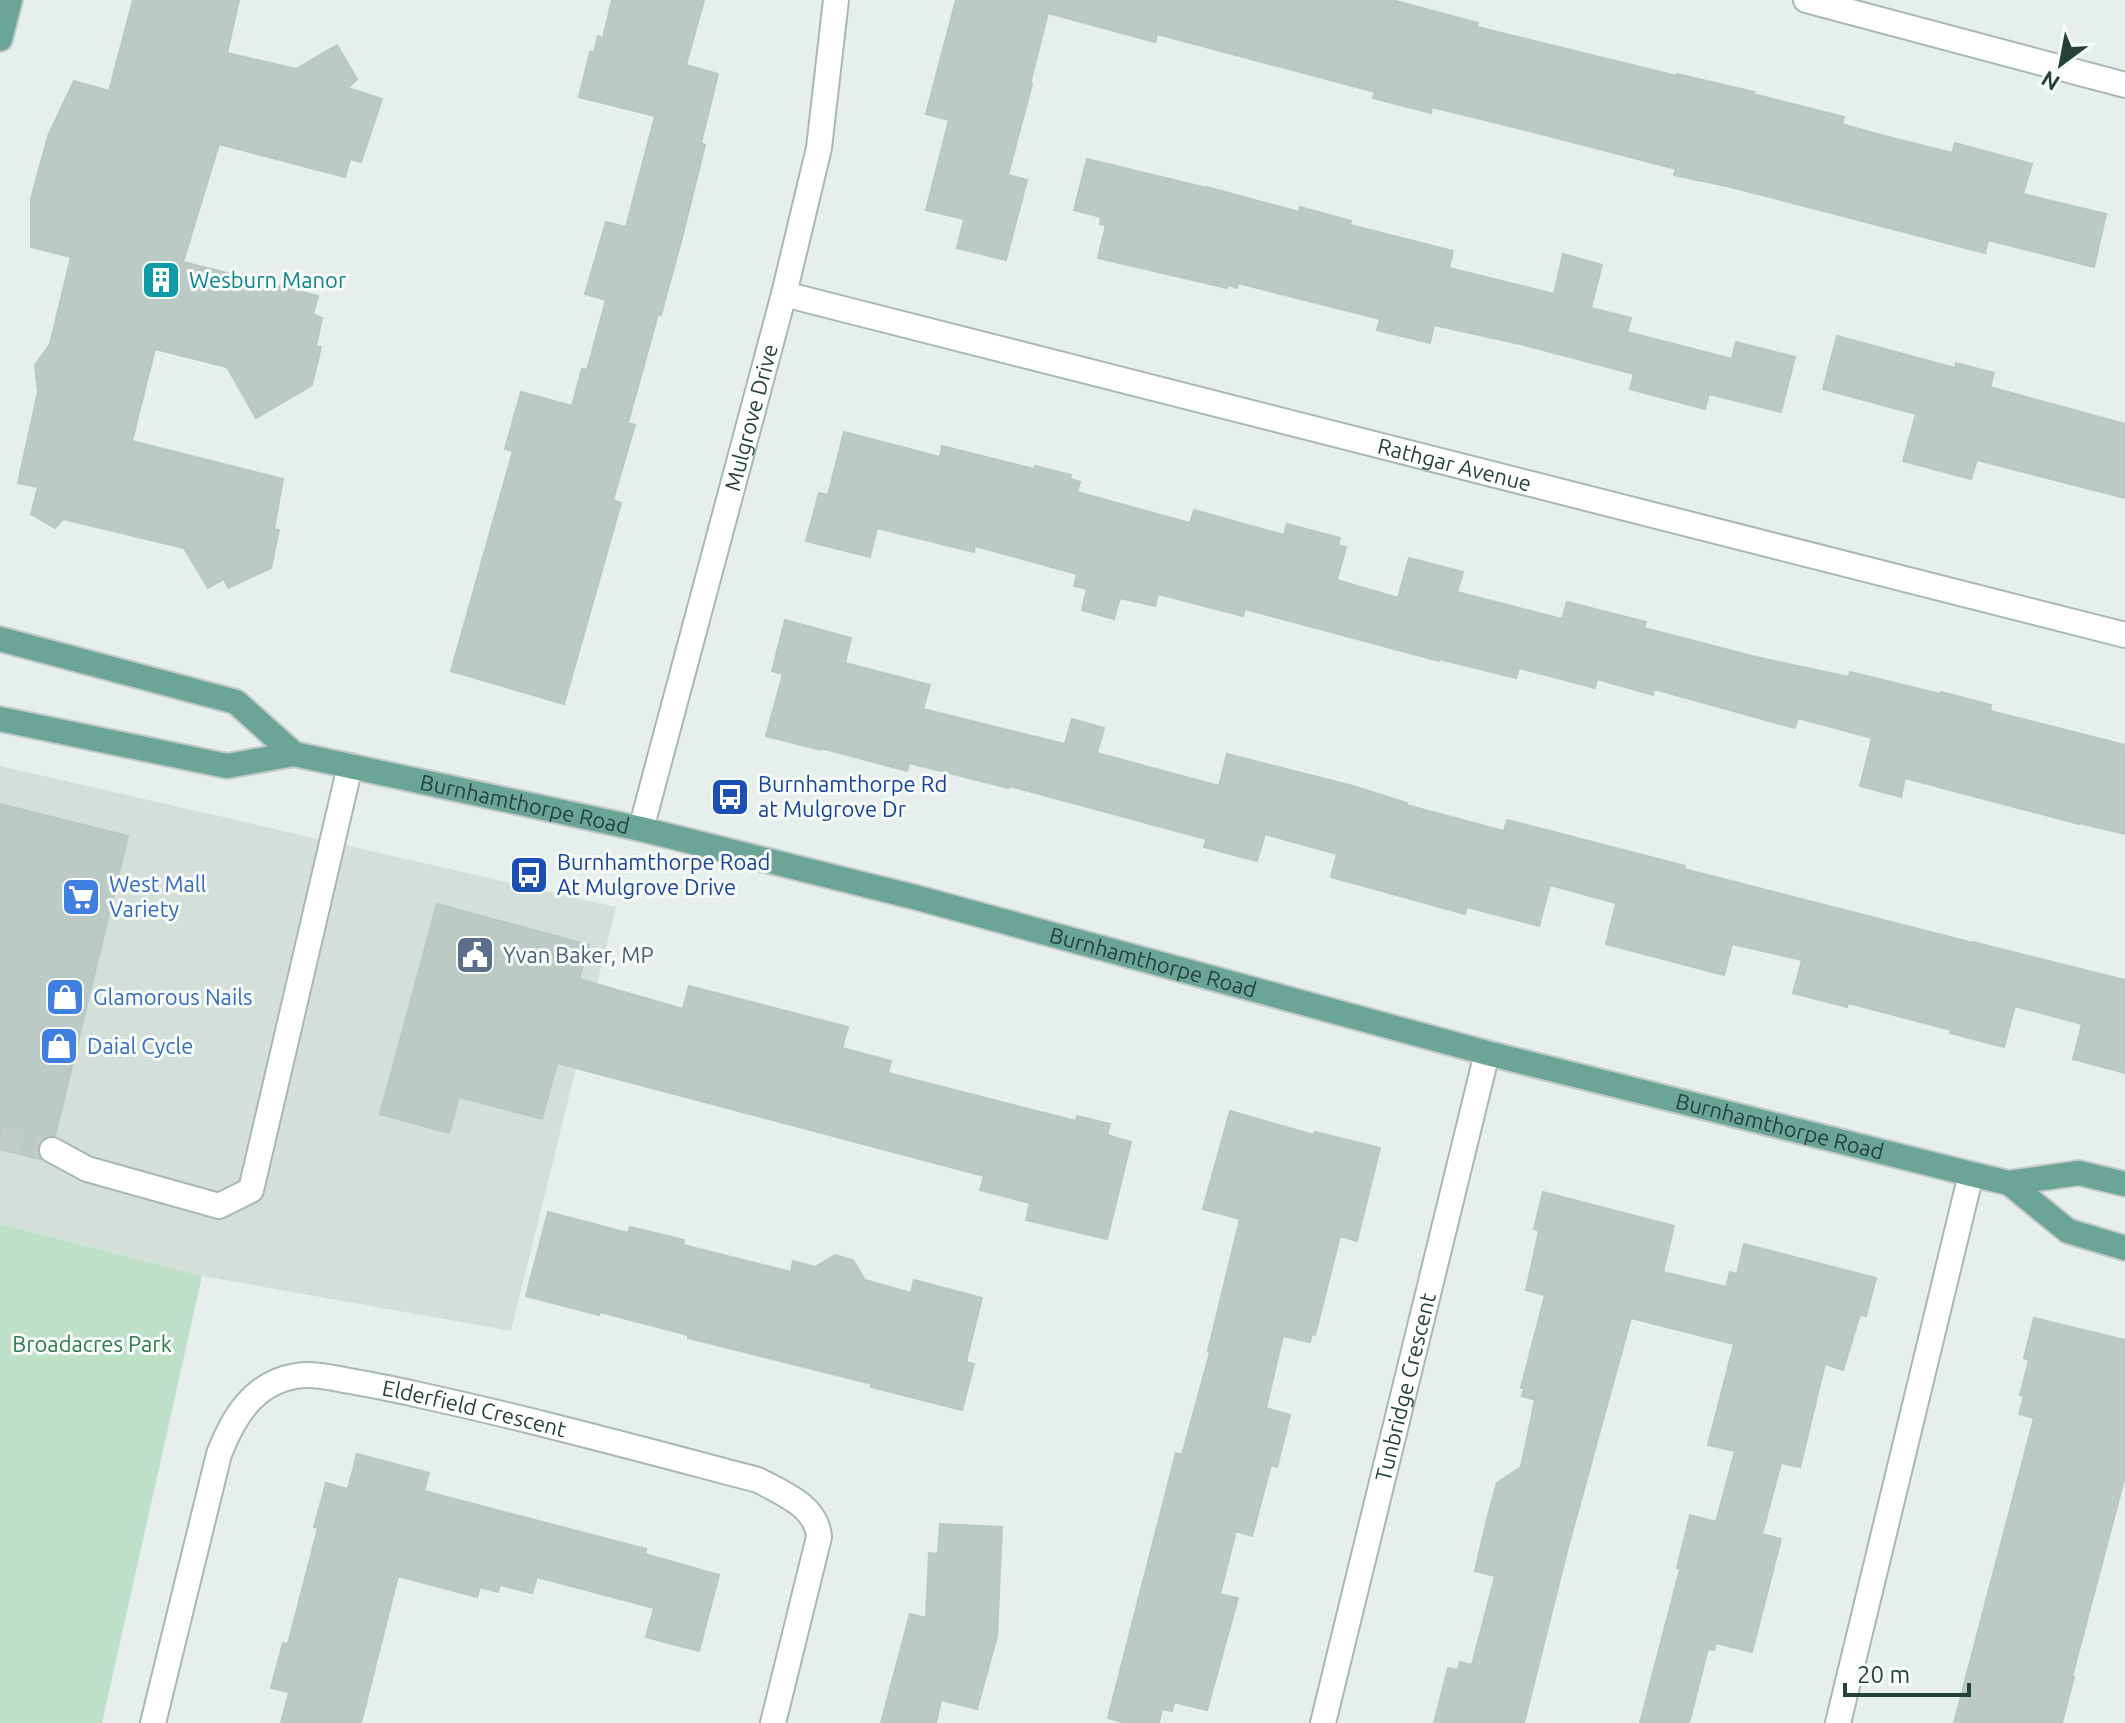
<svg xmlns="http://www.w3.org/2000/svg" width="2125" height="1723" viewBox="0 0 2125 1723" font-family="Ubuntu,sans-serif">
	<rect width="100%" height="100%" fill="#e6efeb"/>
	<polygon fill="#d4dfda" points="0,766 616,907 511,1331 202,1276 0,1224"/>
	<polygon fill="#bfe0c8" points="0,1224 202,1276 102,1723 0,1723"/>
	<g fill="#bbcac4" stroke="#b8c9c2" stroke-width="2">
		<polygon points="133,0 239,0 227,53 296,69 337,45 357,79 348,88 382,99 361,162 350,159 345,177 219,144 183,262 318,296 313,314 322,318 316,346 321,347 312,385 256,418 227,367 155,349 132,441 283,479 274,529 279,530 271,568 228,588 224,579 208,588 184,548 63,519 55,528 31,514 38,487 18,483 38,392 35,365 50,344 71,257 31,247 31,199 48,136 74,81 109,91"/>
		<polygon points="612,0 704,0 686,65 718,74 701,143 705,145 682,238 661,315 658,314 628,423 635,425 613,500 621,503 564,704 451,671 513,451 505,449 521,392 572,406 582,369 587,370 606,300 585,294 606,222 626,227 655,116 579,97 590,52 594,52 598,36 603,38"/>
		<polygon points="956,0 1392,0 1478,23 1477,27 1677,76 1677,74 1754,92 1753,94 1844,117 1842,124 1877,134 1952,153 1955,143 2032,164 2023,194 2106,214 2094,267 1988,240 1985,253 1731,187 1674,175 1676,169 1549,136 1432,107 1431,113 1373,98 1375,92 1157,34 1155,42 1048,13 1030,84 1032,84 1008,175 1027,180 1006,260 957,248 964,219 926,210 949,120 926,114"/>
		<polygon points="1087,159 1207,188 1207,187 1299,212 1300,207 1351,221 1350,225 1453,251 1449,268 1554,294 1563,254 1602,265 1591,308 1631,318 1627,332 1732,359 1736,342 1795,357 1781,412 1709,394 1705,409 1630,389 1634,374 1520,344 1434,325 1430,343 1377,330 1380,319 1238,283 1237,288 1228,285 1227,288 1098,258 1106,225 1100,224 1101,217 1074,210"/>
		<polygon points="1837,336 1955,368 1956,363 1994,373 1990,387 2125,424 2125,498 1977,460 1971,479 1903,461 1916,414 1823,389"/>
		<polygon points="844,432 940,457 942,446 1034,469 1035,466 1071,475 1070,479 1080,482 1077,492 1190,523 1194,510 1284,535 1287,524 1340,538 1338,545 1346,547 1337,580 1398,598 1409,558 1463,572 1457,592 1562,619 1567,602 1646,622 1644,628 1756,657 1849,677 1850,672 1940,694 1941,692 1991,705 1990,711 2125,745 2125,834 2079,823 2079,824 1905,778 1901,797 1860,786 1872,738 1798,718 1795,728 1654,689 1653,695 1597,679 1595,688 1519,668 1516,678 1439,659 1439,661 1245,609 1243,616 1158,594 1155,606 1120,598 1114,619 1082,610 1087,589 1074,586 1077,574 975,546 974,552 877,528 870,557 806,541 819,493 828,495"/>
		<polygon points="785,620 851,638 845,663 930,685 923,709 1065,744 1072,719 1104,728 1097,753 1219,786 1227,754 1353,786 1407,803 1406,805 1504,831 1507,820 1685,866 1684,869 1973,943 1973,942 2125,980 2125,1073 2073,1059 2082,1024 2015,1006 2004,1047 1950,1033 1951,1030 1848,1003 1847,1007 1793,993 1802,960 1732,944 1724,975 1606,944 1616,903 1550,885 1539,926 1467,907 1465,914 1331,877 1337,854 1265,834 1257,861 1204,847 1206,839 1010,786 1009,788 909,763 907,771 821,748 821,750 766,736 783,674 772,671"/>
		<polygon points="0,804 128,836 55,1136 45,1137 39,1142 37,1151 40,1159 0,1149"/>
		<polygon points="437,904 589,945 579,979 683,1009 689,986 848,1027 842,1048 891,1061 888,1073 1076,1121 1077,1116 1110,1124 1107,1135 1131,1142 1107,1239 1026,1220 1030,1203 980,1190 984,1176 557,1063 542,1119 459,1097 449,1133 380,1114"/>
		<polygon points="1230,1111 1314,1135 1315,1132 1380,1148 1357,1241 1340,1236 1315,1335 1312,1334 1310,1342 1283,1336 1266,1408 1290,1415 1277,1467 1271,1465 1252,1536 1236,1531 1220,1594 1238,1598 1207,1710 1174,1702 1172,1711 1162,1709 1159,1723 1126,1723 1108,1718 1176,1453 1182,1455 1210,1352 1208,1351 1240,1219 1203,1209"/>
		<polygon points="1543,1192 1674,1226 1663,1272 1726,1287 1730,1272 1737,1274 1744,1244 1876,1278 1866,1316 1860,1315 1843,1370 1825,1364 1800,1467 1781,1463 1762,1534 1781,1539 1752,1652 1716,1643 1714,1650 1708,1649 1689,1723 1640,1723 1680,1569 1677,1568 1690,1515 1716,1522 1735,1451 1708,1445 1734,1344 1631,1318 1567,1551 1524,1723 1434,1723 1448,1668 1458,1670 1460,1662 1472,1665 1495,1576 1475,1571 1487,1519 1497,1483 1521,1467 1535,1400 1522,1396 1524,1388 1521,1388 1545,1295 1526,1290 1539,1231 1534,1229"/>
		<polygon points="548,1212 628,1233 630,1227 684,1240 683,1245 791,1272 793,1261 815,1267 835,1255 853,1260 865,1280 911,1293 914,1280 982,1298 966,1362 974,1364 962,1410 871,1387 872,1384 688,1338 688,1335 600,1312 599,1315 526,1296"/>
		<polygon points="2034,1318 2125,1340 2125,1476 2072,1677 2074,1677 2062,1723 1954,1723 2034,1418 2019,1414 2024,1396 2020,1395 2029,1360 2024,1358"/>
		<polygon points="357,1454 429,1473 424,1491 646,1549 645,1554 719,1575 699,1651 646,1637 654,1608 537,1577 532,1593 500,1585 498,1592 480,1587 477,1597 398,1576 361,1723 281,1723 289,1692 271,1688 283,1643 288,1644 318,1528 314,1527 326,1483 348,1489"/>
		<polygon points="940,1524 1002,1527 997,1636 977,1709 941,1700 936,1723 881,1723 910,1614 926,1618 929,1553 938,1554"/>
	</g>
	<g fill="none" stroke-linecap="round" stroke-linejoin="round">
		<polyline stroke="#bfccc8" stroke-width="24" stroke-dasharray="24 12" stroke-linecap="butt" points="0,1136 52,1150"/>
		<g stroke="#a8b8b2" stroke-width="28">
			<g id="minor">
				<polyline points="1806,0 2125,85"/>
				<path id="s1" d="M784,294L2125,635"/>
				<path id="s2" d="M641,829L784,294L819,148L836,0"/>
				<polyline points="52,1150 87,1169 219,1206 251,1190 350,766"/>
				<path id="s3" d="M153,1723L219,1454C233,1418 253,1383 296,1376C314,1373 332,1378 350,1381C372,1385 394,1389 415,1394C530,1419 644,1450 758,1480C782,1493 817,1506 819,1537L773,1723"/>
				<path id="s4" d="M1323,1723L1487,1053"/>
				<polyline points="1838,1723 1971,1174"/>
			</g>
		</g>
		<g stroke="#c2cac8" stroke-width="28">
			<g id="major">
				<polyline points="0,39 10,0"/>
				<polyline points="0,639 236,702 294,754"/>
				<path id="s5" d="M0,719L227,766L294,754L641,829L918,898L1487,1053L1971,1174L2009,1183L2079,1173L2125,1184"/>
				<polyline points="2009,1183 2068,1231 2125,1248"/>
			</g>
		</g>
		<use href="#minor" stroke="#fff" stroke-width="24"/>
		<use href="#major" stroke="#6aa596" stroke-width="24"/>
	</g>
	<defs>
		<g id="building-square" transform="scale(2)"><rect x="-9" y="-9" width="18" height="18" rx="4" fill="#0f9aa8" stroke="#f7fbf9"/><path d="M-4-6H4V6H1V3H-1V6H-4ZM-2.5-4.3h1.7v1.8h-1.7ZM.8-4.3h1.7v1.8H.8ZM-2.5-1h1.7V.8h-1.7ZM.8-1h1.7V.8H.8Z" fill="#fff"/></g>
		<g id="bus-square" transform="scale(2)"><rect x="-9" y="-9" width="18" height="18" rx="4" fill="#1a4fb4" stroke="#f7fbf9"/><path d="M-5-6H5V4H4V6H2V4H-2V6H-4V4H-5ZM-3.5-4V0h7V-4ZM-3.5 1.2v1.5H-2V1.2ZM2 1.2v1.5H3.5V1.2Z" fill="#fff"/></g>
		<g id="supermarket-square" transform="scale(2)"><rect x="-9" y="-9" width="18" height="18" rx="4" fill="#3f7fe0" stroke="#f7fbf9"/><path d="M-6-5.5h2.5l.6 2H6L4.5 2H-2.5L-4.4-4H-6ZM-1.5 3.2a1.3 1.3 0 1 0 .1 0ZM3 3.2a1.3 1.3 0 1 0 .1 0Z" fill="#fff"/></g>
		<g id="civic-square" transform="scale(2)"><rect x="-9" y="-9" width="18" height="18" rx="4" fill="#5c6f8a" stroke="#f7fbf9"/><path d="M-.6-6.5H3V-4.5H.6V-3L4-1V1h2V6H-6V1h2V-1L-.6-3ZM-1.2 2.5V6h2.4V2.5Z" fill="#fff"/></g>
		<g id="shop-square" transform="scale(2)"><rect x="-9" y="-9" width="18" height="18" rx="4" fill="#3f7fe0" stroke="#f7fbf9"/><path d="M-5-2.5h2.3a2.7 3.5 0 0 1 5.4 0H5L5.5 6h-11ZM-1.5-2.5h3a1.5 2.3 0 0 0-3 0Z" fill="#fff"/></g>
	</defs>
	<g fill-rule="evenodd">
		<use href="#building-square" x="161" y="280"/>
		<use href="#bus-square" x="730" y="797"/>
		<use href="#bus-square" x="529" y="875"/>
		<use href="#supermarket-square" x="81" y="897"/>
		<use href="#civic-square" x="475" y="955"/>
		<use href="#shop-square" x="65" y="997"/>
		<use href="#shop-square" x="59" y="1046"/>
	</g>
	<g text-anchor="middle" stroke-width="6" stroke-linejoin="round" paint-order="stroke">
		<g font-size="22" fill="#0d838f" stroke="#f7fbf9" text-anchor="start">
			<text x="189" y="288">Wesburn Manor</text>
		</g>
		<g font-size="22" fill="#24423a" stroke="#f7fbf9">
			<text dy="8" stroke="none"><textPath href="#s2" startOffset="426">Mulgrove Drive</textPath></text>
			<text dy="8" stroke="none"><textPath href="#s1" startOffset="692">Rathgar Avenue</textPath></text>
			<text dy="8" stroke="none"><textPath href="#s5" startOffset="536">Burnhamthorpe Road</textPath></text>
			<text dy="8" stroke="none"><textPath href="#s5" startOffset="1184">Burnhamthorpe Road</textPath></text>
			<text dy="8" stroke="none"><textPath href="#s5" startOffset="1832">Burnhamthorpe Road</textPath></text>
			<text dy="8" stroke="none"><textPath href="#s4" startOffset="346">Tunbridge Crescent</textPath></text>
			<text dy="8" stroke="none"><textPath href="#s3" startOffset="574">Elderfield Crescent</textPath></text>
		</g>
		<g font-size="22" fill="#164399" stroke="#f7fbf9" text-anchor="start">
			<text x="758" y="792">Burnhamthorpe Rd<tspan x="758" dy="25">at Mulgrove Dr</tspan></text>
			<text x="557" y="870">Burnhamthorpe Road<tspan x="557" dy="25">At Mulgrove Drive</tspan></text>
		</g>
		<g font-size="22" fill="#366cbe" stroke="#f7fbf9" text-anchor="start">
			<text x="109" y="892">West Mall<tspan x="109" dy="25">Variety</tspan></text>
			<text x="93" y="1005">Glamorous Nails</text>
			<text x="87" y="1054">Daial Cycle</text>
		</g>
		<g font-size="22" fill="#4e5e75" stroke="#f7fbf9" text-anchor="start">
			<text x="503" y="963">Yvan Baker, MP</text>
		</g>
		<g font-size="22" fill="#2d7a4b" stroke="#f7fbf9">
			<text x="92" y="1352">Broadacres Park</text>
		</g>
	</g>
	<g transform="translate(2061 64) rotate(212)" stroke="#f7fbf9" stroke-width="6" paint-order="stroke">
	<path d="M0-6L14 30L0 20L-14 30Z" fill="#24423a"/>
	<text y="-12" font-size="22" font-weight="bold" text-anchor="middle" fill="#24423a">N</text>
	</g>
	<path d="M1845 1683v12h124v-12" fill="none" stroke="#24423a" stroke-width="4"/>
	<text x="1857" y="1683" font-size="24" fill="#24423a" stroke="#f7fbf9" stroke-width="6" paint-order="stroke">20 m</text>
</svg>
